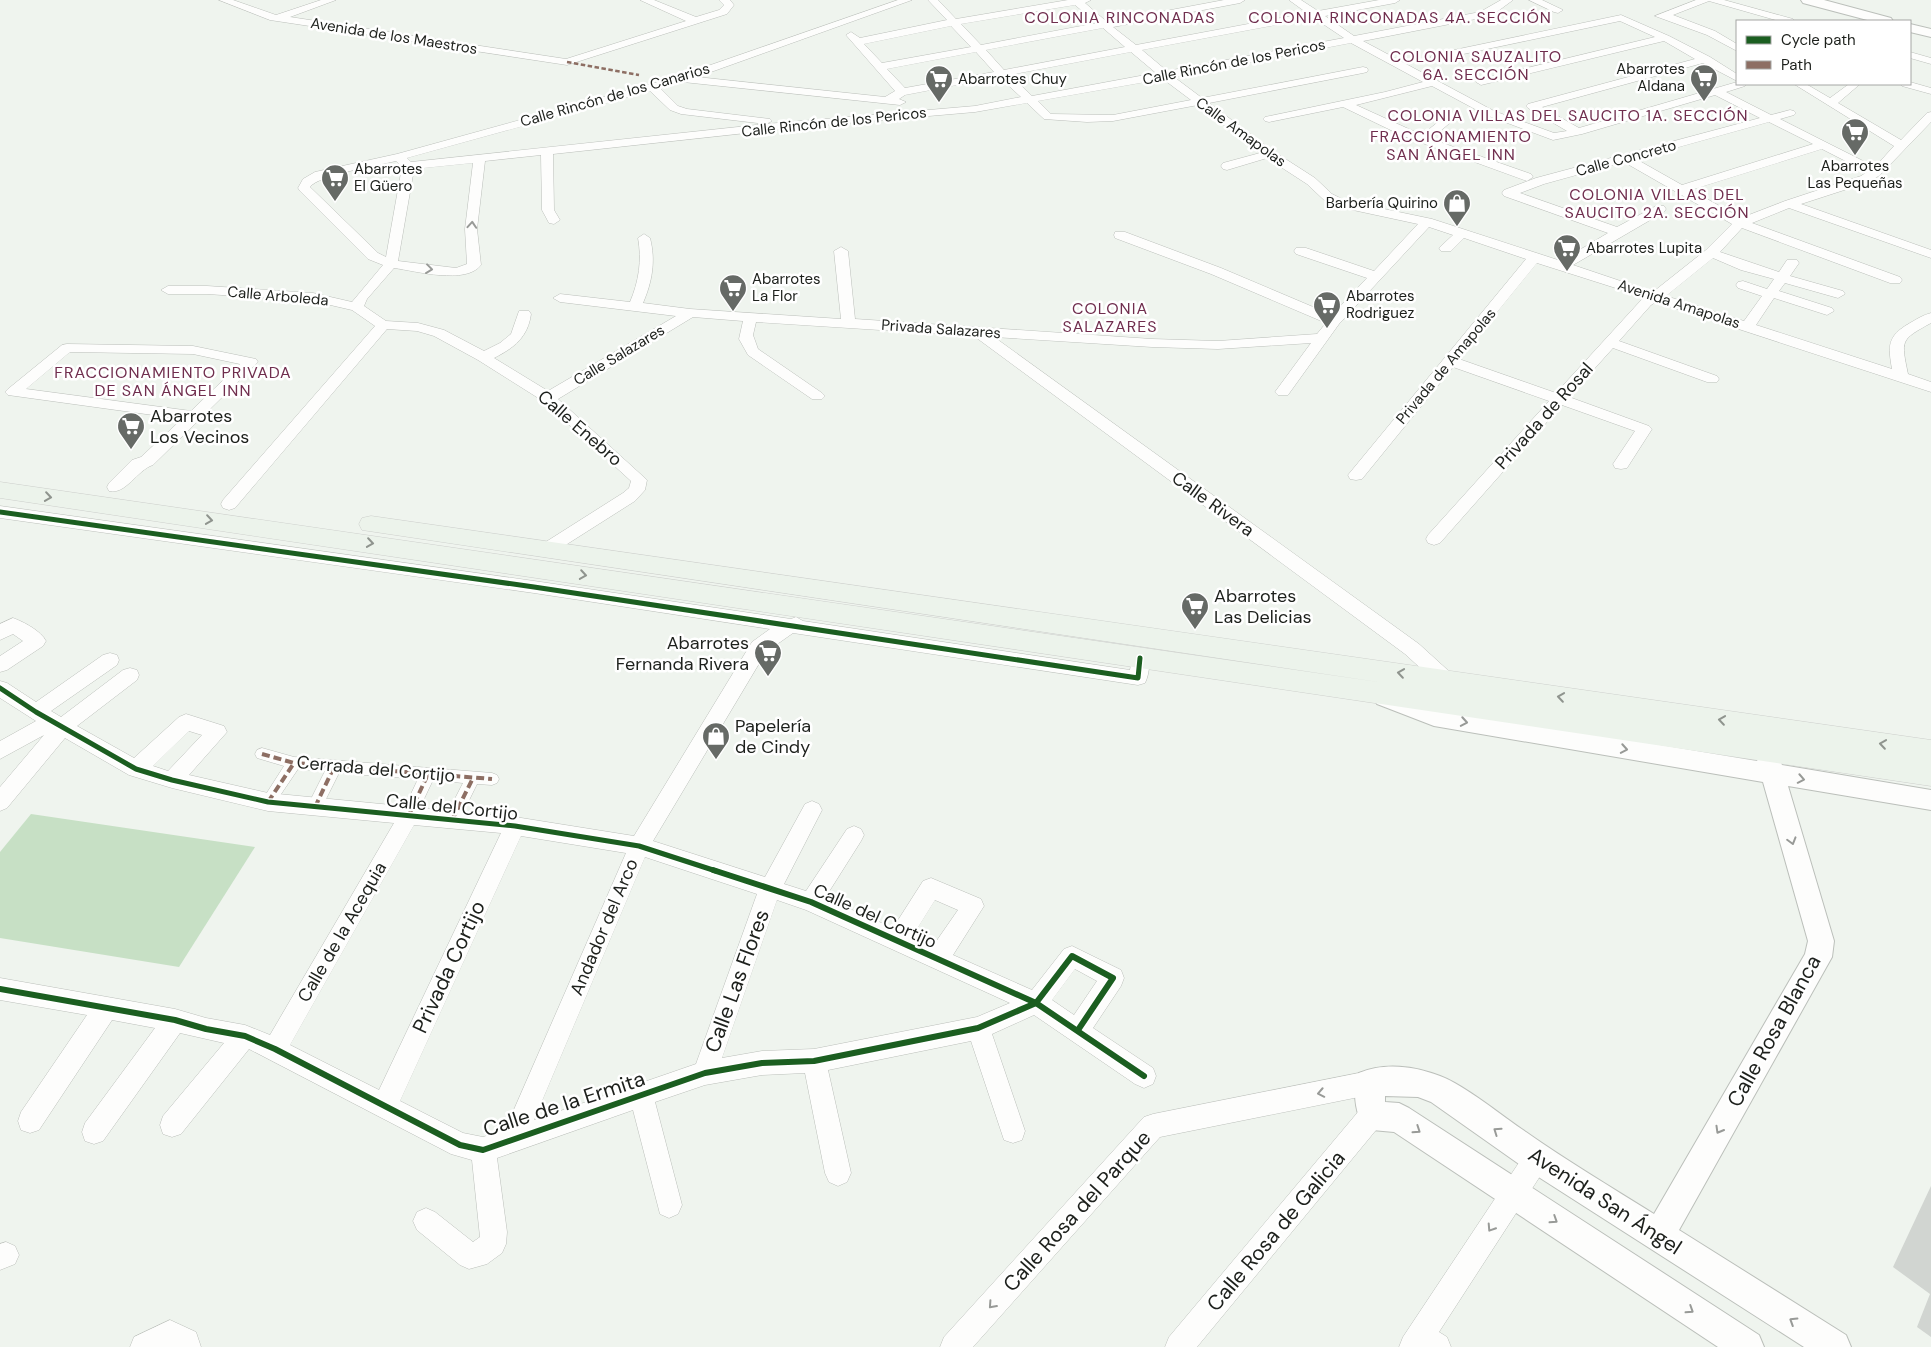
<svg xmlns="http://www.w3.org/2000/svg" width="1931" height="1347" viewBox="0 0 1931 1347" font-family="'DM Sans',sans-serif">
	<rect width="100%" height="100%" fill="#eff4ee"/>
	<polygon fill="#c7e0c5" points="31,814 255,847 179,967 0,938 0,852"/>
	<polygon fill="#d1d5d1" points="1931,1186 1931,1337 1917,1327 1930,1294 1893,1267"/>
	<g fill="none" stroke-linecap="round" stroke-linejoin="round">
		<g stroke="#bbbfba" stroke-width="1">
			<polygon id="pedestrian" points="262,748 294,757 492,773 497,775 499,779 497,783 492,785 477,784 457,825 452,826 447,825 444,820 463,783 433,780 414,820 409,821 404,820 401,815 418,779 339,773 320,811 315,813 310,811 307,807 325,771 298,769 273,806 268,808 263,806 261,802 284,766 257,758 255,754 257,750"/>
		</g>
		<g stroke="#bbbfba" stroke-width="1">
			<g id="minor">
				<polygon points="219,0 233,0 276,15 321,0 336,0 290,17 566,59 686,21 640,0 654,0 696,17 719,10 724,5 719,0 730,0 734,5 727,14 567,65 270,20"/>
				<path d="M898,0H912L697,77L885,97L895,91L846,35L851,32L860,38L947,20L928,0H938L956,19L1068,0H1091L1085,3L1107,22L1224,0H1245L1240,3L1113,27L1136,45L1307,13L1289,0H1301L1318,11L1379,0H1400L1395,3L1325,16L1354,36L1480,12L1501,0H1513L1494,14L1486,17L1363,41L1494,111L1554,133L1567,131L1528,108L1526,106L1528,104L1695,59L1664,41L1481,85L1476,82L1477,80L1655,37L1620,21L1435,60L1430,57L1435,54L1621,15L1669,36L1710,57L1737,74V81L1703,63L1542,107L1579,128L1737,82V84H1746L1745,86L1726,92L1771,115L1790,110L1794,111L1796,113L1794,115L1780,119L1875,167L1894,146L1794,84H1806L1830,98L1849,84H1860L1838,103L1901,140L1927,113L1931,112V122L1880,175L1869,182L1801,204L1931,250V258L1789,208L1752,223L1900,277L1902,280L1900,283H1890L1742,228L1720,252L1779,272L1787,260H1797L1799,263L1790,276L1843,291L1845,294L1838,298L1785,283L1779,291L1832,308L1834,311L1827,315L1774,298L1756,325L1892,369C1888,346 1887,336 1910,323C1917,319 1923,315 1931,313V323C1900,340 1901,340 1908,374L1931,382V392L1656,302L1651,305L1619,341L1717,376L1719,379L1717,382H1707L1613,348L1569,397L1649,426L1652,429L1627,468L1621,469L1615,468L1613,464L1635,431L1562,405L1440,543L1434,545L1428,543L1426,539L1428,535L1549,401L1453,367L1362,479L1356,480L1350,479L1348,475L1526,259L1464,238L1451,251H1441L1439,248L1453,235L1429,227L1339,324L1288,395H1278L1275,392L1311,343L1218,349L1152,347L994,337L1419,644L1452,674L1454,679L1452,684L1445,686L1438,684L1405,654L974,336L756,322L753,335L758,349L822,393L825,396L822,399H812L748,355L739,339L743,321L693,317L558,399L647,480L645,490L635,501L553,553L547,555L541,553L538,549L541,545L623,493L629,488L631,481L543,401L478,360L434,336L417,331L387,329L235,508L229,510L223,508L221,504L223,500L375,326L352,310L313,301L207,294H168L161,290L168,286H207L313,293L352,302L383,265L368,259L300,191L298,188L303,179L315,172L397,154L676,77ZM1075,5L1097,23L981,45L961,24ZM1314,18L1344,38L1167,71L1142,50ZM951,26L971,47L882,63L864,44ZM1103,28L1125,47L1004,70L986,50ZM1351,43L1423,82L1385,92L1265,117L1263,119L1265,121L1269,122L1343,107L1403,136L1527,181L1533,177L1531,174L1431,139L1452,121L1454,119L1452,117H1444L1422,135L1356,105L1432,86L1486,115L1553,140L1582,134L1715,95L1760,118L1536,178L1504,190L1502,193L1504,196L1608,233L1561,261L1432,219L1346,201L1332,194L1315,178L1273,151L1209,103L1363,73L1367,72L1368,70L1367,68L1363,67L1202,98L1174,77ZM976,52L994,72L905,88L887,69ZM1131,52L1156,73L1032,96L1010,75ZM999,77L1021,97L975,106L766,124L772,121L770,119L687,109L678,106L660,88L683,82L900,105L906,102L899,99L905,95ZM1163,79L1191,100L1113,115L1051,114L1038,101ZM650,91L670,110L681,114L766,124L411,162L407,158ZM1027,103L1044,119L1087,122L1113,121L1198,105L1260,153L1223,163L1221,166L1223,169L1227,170L1267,158L1307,184L1324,200L1339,207L1418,224L1374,271L1306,248H1296L1294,251L1296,254L1367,278L1332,315L1221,268L1125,232H1115L1114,235L1115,238L1211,274L1326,323L1317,334L1218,341L1152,339L855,319L848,251L841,247L834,251L841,319L690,309L643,303C652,282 656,261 650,238L644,234L638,238C642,260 639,281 630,302L560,294L553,298L560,302L676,316L548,391L494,358C514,348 528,337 531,314L529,311H519L511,334L500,343L484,351L444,330L418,323L386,321L364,306L367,299L394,268C416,271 466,285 481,265L477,229L485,161L541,155L542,210L549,223L554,224L560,220L554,210L553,154L802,127L975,112ZM1769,122L1813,144L1682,185L1636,159ZM1822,149L1867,172L1861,176L1785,201L1741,218L1691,190ZM396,161L402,167L386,257L378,253L310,187C318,175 380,165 396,161ZM1624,162L1732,224L1706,250L1653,292L1573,265L1664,212L1666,209L1664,206H1656L1617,227L1520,193L1544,184ZM473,163L465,229L467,264L456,268L398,261L414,169ZM1713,258L1741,270L1774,279L1767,289L1743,281L1738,282L1736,285L1738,288L1762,296L1744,321L1666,296ZM1537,263L1644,297L1556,393L1459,359Z"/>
				<polygon points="1529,0 1542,0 1563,10 1558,13 1554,12"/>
				<polygon points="1696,0 1724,0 1793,19 1794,21 1779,21 1709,1 1673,15 1715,31 1737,44 1737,51 1707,35 1655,16"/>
				<polygon points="1910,52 1931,58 1931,64 1910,58"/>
				<polygon points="1910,82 1931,88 1931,94 1902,86 1901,84 1910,84"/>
				<path d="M67,344L193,346L256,359L258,362L153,465C137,470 126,495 109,491L107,487L109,483L132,460L141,457L182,419L8,395L5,392L8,389L62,345ZM70,352L193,354L240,364L191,411L26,389Z"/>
				<path d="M0,506L534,581L791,619L796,617L803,621L1130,670L1133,653L1140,651L1147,653C1151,661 1149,675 1145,683L1138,685L793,633L766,652L653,841L765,877L805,804L812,801L819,804L822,810L784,884L806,891L847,829L854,826L861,829L864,835L861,841L825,898L893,928L923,881L931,878L981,899L984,906L953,955L1032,990L1064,949L1072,946L1121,970L1124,978L1121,986L1093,1028L1153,1068L1156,1076L1153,1084L1144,1088L1135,1084L1034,1015L992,1034L1025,1131L1022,1140L1013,1143L1004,1140L971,1041L828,1070L851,1173L847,1182L838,1186L829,1182L825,1173L805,1073L762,1075L705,1085L655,1102L682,1205L678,1214L669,1218L660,1214L633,1110L497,1158L507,1232L506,1244L502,1253L487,1264L469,1269L460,1265L417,1230L413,1221L417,1212L426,1208L435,1212L473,1242L480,1237L472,1160L451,1154L249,1049L181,1134L172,1137L163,1134L160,1125L163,1116L224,1043L180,1033L103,1141L94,1144L85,1141L82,1132L85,1123L155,1028L112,1020L39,1130L30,1133L21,1130L18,1121L21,1112L87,1015L0,1000V978L175,1009L206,1018L245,1025L270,1035L394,823L268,811L172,788L129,775L65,738L7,808L0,811V787L44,735L0,759V741L36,721L0,698V681L7,683L36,702L103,655L110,653L117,655L119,660L117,665L51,711L61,717L123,670L130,668L137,670L139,675L137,680L77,726L134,758L179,717L186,714L224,726L227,732L189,775L268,793L515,817L634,836L752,642L770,629L534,593L0,518ZM189,731L202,735L168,771L153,766ZM414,825L501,833L379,1090L290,1045ZM521,836L626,853L505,1130L483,1137L463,1133L400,1101ZM645,857L757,894L696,1064L534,1120ZM777,900L806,910L1010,1003L977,1017L814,1049L762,1051L722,1058ZM935,900L958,910L933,946L912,937ZM1075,969L1097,981L1074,1015L1052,1000Z"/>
				<path d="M13,618C24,622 41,631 46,641L43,646L7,670L0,672V656L23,641L13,634L0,640V624Z"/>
				<polygon points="1369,1071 1378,1075 1381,1083 1378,1091 1369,1095 1160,1137 973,1347 940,1347 944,1337 1144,1117 1153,1114"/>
				<polygon points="1372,1103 1381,1106 1384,1115 1381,1124 1197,1347 1165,1347 1169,1337 1363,1106"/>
				<polygon points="1537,1145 1546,1149 1550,1158 1546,1167 1439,1332 1447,1337 1451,1347 1399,1347 1403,1337 1528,1149"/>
				<polygon points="6,1242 15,1246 19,1255 15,1264 0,1270 0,1244"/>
				<polygon points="170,1320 196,1332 201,1347 130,1347 134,1337"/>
			</g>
		</g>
		<g stroke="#bbbfba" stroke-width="2">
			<path id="tertiary" d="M1385,689L1436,708L1757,761L1761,754L1769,751L1777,754L1782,765L1931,790V810L1788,786L1834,941L1832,957L1679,1230L1846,1335L1851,1347H1804L1526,1169L1431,1102L1418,1097L1385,1096V1102L1399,1103L1409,1108L1759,1335L1764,1347H1718L1394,1132L1372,1130L1362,1125C1355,1109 1352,1089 1359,1073C1384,1062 1415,1066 1440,1076C1466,1086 1502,1116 1526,1132C1567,1161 1611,1187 1654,1214L1805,954L1808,941L1763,782L1434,726L1377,704L1374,698L1377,692Z"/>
		</g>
		<g stroke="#bbbfba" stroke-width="2">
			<g id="secondary">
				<polygon points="1801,0 1824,0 1891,18 1893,21 1871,21 1803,3"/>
				<polygon points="1910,24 1931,29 1931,37 1910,32"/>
			</g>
		</g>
		<g stroke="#cccecb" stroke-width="1">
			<polygon id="primary" points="0,482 1385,683 362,530 359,524 362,518 371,516 1931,740 1931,786 0,498"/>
		</g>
		<use href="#pedestrian" fill="#fdfdfc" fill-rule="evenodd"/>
		<use href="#minor" fill="#fdfdfc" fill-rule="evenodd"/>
		<use href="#tertiary" fill="#fdfdfc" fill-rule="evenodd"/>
		<use href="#secondary" fill="#fdfdfc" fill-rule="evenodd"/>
		<use href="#primary" fill="#ecf3eb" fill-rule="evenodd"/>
		<polyline stroke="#8d6e63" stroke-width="2.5" stroke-dasharray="4.5 2.5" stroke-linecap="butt" points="567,62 639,75"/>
		<g stroke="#8d6e63" stroke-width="4" stroke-dasharray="8 4" stroke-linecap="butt">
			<polyline points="262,754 294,763 492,779"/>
			<polyline points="268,802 294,763"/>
			<polyline points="315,807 334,767"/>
			<polyline points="409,815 428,774"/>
			<polyline points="452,820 473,778"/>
		</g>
		<g stroke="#fff" stroke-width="8">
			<g id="cycleway-far1">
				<polyline points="0,512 534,587 1138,678 1140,658"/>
				<polyline points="0,688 36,712 136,769 172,780 268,802 515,826 639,846 716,871"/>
			</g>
		</g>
		<g stroke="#fff" stroke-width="9">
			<g id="cycleway">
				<polyline points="713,870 811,902 1036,1003 1144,1076"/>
				<polyline points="0,989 175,1020 206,1029 245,1036 275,1049 460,1145 483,1150 705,1073 762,1063 814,1061 978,1028 1036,1003 1072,956 1113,978 1078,1030"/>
			</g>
		</g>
		<use href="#cycleway-far1" stroke="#1b5e20" stroke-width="5"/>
		<use href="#cycleway" stroke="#1b5e20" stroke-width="6"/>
	</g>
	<defs><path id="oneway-chevron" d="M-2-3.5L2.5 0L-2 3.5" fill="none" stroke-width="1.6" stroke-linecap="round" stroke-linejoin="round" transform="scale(1.25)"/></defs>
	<g stroke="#989a97">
		<use href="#oneway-chevron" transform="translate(472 225) rotate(-86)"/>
		<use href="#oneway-chevron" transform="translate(429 269) rotate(7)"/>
		<use href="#oneway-chevron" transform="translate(1464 722) rotate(10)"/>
		<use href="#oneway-chevron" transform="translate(1624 749) rotate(10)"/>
		<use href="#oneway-chevron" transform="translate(1801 779) rotate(11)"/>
		<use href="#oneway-chevron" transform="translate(1792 841) rotate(74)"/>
		<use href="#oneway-chevron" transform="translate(1321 1093) rotate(169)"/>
		<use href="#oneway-chevron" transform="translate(1417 1130) rotate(34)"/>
		<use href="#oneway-chevron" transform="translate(1719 1130) rotate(120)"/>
		<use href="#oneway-chevron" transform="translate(1497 1131) rotate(-145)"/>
		<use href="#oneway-chevron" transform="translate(1554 1220) rotate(33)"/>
		<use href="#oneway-chevron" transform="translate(1491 1228) rotate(123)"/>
		<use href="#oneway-chevron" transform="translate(992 1305) rotate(132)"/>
		<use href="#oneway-chevron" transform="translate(1690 1310) rotate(33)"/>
		<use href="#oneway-chevron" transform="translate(1793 1321) rotate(-148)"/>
	</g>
	<g stroke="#8f948e">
		<use href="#oneway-chevron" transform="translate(48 497) rotate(8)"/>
		<use href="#oneway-chevron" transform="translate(209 520) rotate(8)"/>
		<use href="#oneway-chevron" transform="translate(370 543) rotate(8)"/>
		<use href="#oneway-chevron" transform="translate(583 575) rotate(9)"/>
		<use href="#oneway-chevron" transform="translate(1401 673) rotate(-172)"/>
		<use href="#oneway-chevron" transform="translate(1561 697) rotate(-172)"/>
		<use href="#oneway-chevron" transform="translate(1722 720) rotate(-172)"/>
		<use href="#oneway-chevron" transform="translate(1883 744) rotate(-172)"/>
	</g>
	<defs>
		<g id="supermarket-pin" transform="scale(1.4375)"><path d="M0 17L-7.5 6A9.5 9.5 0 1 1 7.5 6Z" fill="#666a66" stroke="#fff"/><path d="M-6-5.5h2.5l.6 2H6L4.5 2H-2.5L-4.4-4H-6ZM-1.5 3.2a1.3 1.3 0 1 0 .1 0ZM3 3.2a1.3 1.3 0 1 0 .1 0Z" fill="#fff"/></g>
		<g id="shop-pin" transform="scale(1.4375)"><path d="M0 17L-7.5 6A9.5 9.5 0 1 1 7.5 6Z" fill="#666a66" stroke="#fff"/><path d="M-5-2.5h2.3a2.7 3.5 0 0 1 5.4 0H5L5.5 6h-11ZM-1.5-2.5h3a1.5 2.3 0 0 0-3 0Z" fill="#fff"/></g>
	</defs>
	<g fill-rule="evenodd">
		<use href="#supermarket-pin" x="1704" y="78"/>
		<use href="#supermarket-pin" x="939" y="79"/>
		<use href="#supermarket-pin" x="1855" y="132"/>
		<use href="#supermarket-pin" x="335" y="178"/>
		<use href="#shop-pin" x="1457" y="203"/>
		<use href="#supermarket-pin" x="1567" y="248"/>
		<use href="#supermarket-pin" x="733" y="288"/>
		<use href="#supermarket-pin" x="1327" y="305"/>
		<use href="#supermarket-pin" x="131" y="426"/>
		<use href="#supermarket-pin" x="1195" y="606"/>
		<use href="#supermarket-pin" x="768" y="653"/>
		<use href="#shop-pin" x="716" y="736"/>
	</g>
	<g text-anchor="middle" stroke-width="5" stroke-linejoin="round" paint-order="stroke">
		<g font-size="15" fill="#1d201c" stroke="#fff">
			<text transform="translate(394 36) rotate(9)" y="5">Avenida de los Maestros</text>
			<text transform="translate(1234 62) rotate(-11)" y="5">Calle Rincón de los Pericos</text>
			<text transform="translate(615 95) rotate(-16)" y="5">Calle Rincón de los Canarios</text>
			<text transform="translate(834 122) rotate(-6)" y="5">Calle Rincón de los Pericos</text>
			<text transform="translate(1241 132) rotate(36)" y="5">Calle Amapolas</text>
			<text transform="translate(1626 158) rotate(-15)" y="5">Calle Concreto</text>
			<text transform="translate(278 296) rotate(5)" y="5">Calle Arboleda</text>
			<text transform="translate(1679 304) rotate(18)" y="5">Avenida Amapolas</text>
			<text transform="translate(941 329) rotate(4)" y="5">Privada Salazares</text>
			<text transform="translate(619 355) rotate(-31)" y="5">Calle Salazares</text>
			<text transform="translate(1446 366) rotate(-50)" y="5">Privada de Amapolas</text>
		</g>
		<g font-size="15" fill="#1d201c" stroke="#fff" text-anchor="start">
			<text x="1685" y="74" text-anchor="end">Abarrotes<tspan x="1685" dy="17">Aldana</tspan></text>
			<text x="958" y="84">Abarrotes Chuy</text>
			<text x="1855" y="171" text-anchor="middle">Abarrotes<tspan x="1855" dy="17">Las Pequeñas</tspan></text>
			<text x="354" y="174">Abarrotes<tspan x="354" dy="17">El Güero</tspan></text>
			<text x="1438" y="208" text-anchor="end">Barbería Quirino</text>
			<text x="1586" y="253">Abarrotes Lupita</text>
			<text x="752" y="284">Abarrotes<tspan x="752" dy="17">La Flor</tspan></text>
			<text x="1346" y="301">Abarrotes<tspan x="1346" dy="17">Rodriguez</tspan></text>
		</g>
		<g font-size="16" letter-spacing="1" fill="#702e4e" stroke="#fff">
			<text x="1120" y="23">COLONIA RINCONADAS</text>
			<text x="1400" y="23">COLONIA RINCONADAS 4A. SECCIÓN</text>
			<text x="1476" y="62">COLONIA SAUZALITO<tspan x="1476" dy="18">6A. SECCIÓN</tspan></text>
			<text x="1568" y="121">COLONIA VILLAS DEL SAUCITO 1A. SECCIÓN</text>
			<text x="1451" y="142">FRACCIONAMIENTO<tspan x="1451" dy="18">SAN ÁNGEL INN</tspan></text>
			<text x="1657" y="200">COLONIA VILLAS DEL<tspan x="1657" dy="18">SAUCITO 2A. SECCIÓN</tspan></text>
			<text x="1110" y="314">COLONIA<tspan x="1110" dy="18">SALAZARES</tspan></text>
			<text x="173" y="378">FRACCIONAMIENTO PRIVADA<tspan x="173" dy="18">DE SAN ÁNGEL INN</tspan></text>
		</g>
		<g font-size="18" fill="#1d201c" stroke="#fff" text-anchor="start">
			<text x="150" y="422">Abarrotes<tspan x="150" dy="21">Los Vecinos</tspan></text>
			<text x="1214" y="602">Abarrotes<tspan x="1214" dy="21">Las Delicias</tspan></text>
			<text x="749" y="649" text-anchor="end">Abarrotes<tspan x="749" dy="21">Fernanda Rivera</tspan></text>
			<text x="735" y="732">Papelería<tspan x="735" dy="21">de Cindy</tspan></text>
		</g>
		<g font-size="18" fill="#1d201c" stroke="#fff">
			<text transform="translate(1544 416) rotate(-48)" y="6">Privada de Rosal</text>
			<text transform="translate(580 428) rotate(41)" y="6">Calle Enebro</text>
			<text transform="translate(1213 504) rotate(36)" y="6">Calle Rivera</text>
			<text transform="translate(376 769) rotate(5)" y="6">Cerrada del Cortijo</text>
			<text transform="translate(452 807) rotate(6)" y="6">Calle del Cortijo</text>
			<text transform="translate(875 916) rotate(24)" y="6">Calle del Cortijo</text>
			<text transform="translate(604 927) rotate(-67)" y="6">Andador del Arco</text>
			<text transform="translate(342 932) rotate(-60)" y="6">Calle de la Acequia</text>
		</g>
		<g font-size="21" fill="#1d201c" stroke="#fff">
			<text transform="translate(449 967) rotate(-65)" y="7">Privada Cortijo</text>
			<text transform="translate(737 981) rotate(-70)" y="7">Calle Las Flores</text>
			<text transform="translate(1774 1031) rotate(-61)" y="7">Calle Rosa Blanca</text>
			<text transform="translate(564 1104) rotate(-18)" y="7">Calle de la Ermita</text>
			<text transform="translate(1605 1201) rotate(33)" y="7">Avenida San Ángel</text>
			<text transform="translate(1077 1211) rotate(-48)" y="7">Calle Rosa del Parque</text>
			<text transform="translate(1276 1231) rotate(-50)" y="7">Calle Rosa de Galicia</text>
		</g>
	</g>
	<rect x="1736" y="20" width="175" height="65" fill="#ffffff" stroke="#a5a6a4"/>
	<rect x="1746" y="36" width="25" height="8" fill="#1b5e20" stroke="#a5a6a4"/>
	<text x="1781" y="45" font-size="15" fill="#1d201c">Cycle path</text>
	<rect x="1746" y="61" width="25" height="8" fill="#8d6e63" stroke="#a5a6a4"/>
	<text x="1781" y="70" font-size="15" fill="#1d201c">Path</text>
</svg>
